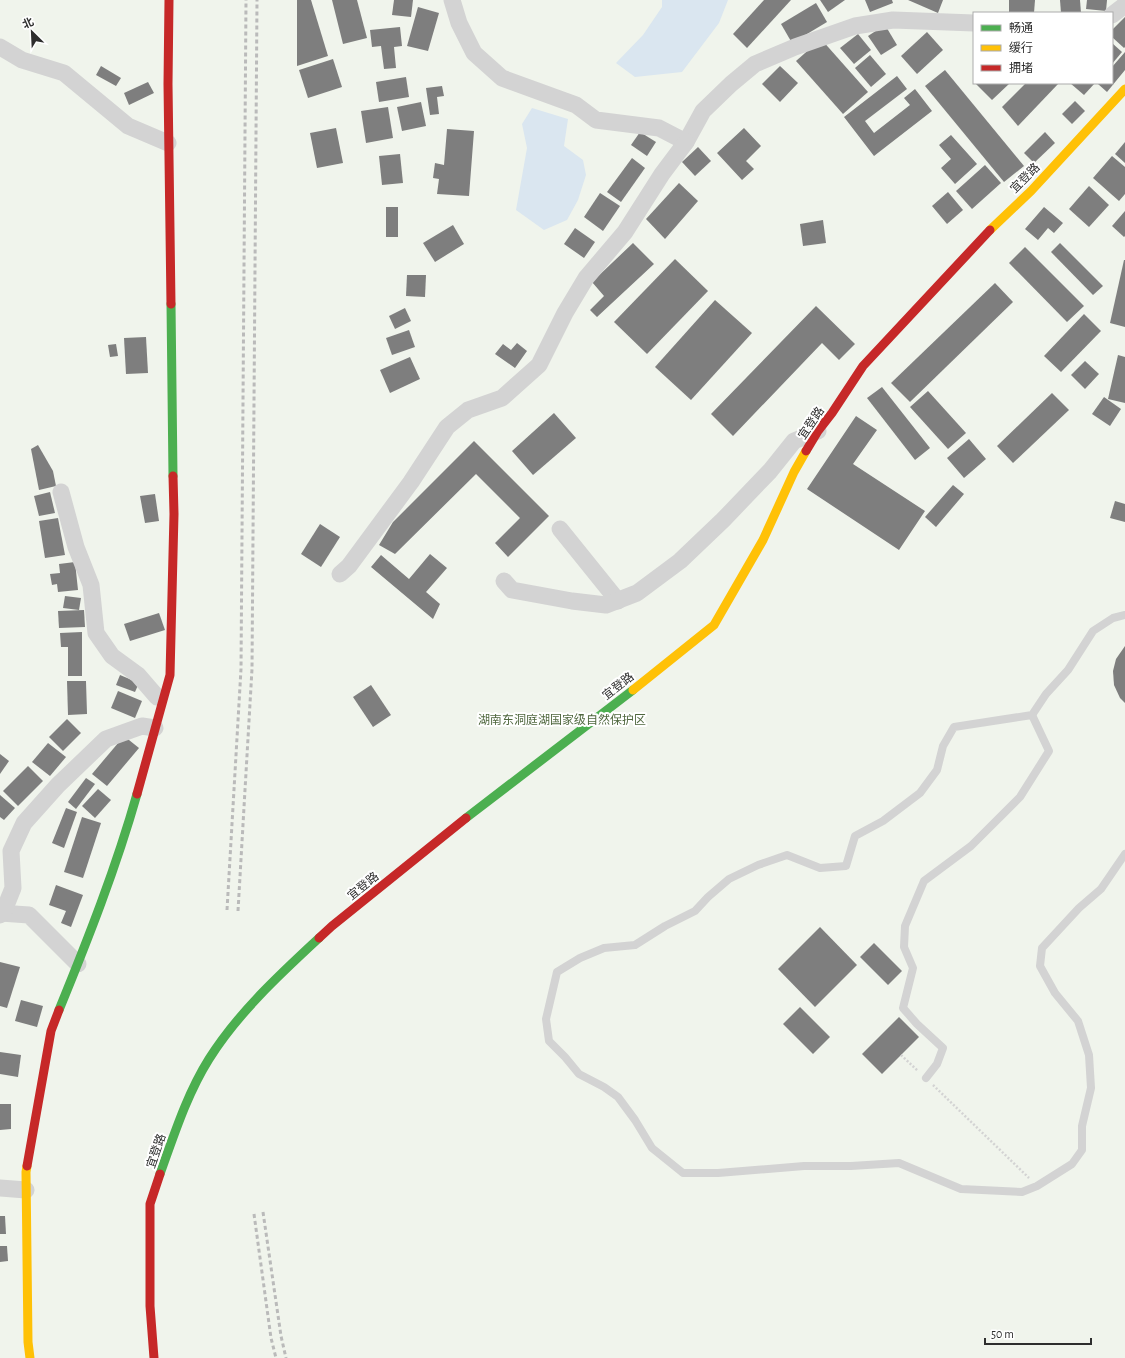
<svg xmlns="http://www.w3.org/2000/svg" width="1125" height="1358" viewBox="0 0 1125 1358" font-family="'Alegreya Sans','Noto Sans SC',sans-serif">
	<rect width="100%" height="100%" fill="#fff"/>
	<path fill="#f0f4ec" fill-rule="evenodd" d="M0,0H1125V1358H0ZM974,13H1112V83H974Z"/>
	<g fill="#dae6f0">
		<polygon points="662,0 728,0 719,23 682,72 635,77 616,63 643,35 662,7"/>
		<polygon points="532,108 568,119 564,146 583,160 586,175 578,200 567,220 544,230 516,210 527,148 522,124"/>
	</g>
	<g fill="#7e7e7e">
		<polygon points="297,0 311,0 328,56 297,66"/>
		<polygon points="332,0 357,0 367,38 343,44"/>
		<polygon points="394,0 413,0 411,17 392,15"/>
		<polygon points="764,0 791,0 747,48 733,34"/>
		<polygon points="820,0 845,0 828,12"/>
		<polygon points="865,0 892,0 893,3 870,12"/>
		<polygon points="908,0 943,0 938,13"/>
		<polygon points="1009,0 1035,0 1034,13 1009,12"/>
		<polygon points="1060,0 1080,0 1081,13 1061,13"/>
		<polygon points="1087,0 1107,0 1106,11 1086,9"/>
		<polygon points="816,3 827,22 792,43 781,24"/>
		<polygon points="418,7 439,13 428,51 407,46"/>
		<polygon points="1125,17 1125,47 1124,48 1112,37 1112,30"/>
		<polygon points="885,25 897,45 881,55 868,36"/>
		<polygon points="400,27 402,46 394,47 396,68 384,69 381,46 372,47 370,30"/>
		<polygon points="927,32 943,50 917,74 901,56"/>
		<polygon points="858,34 871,50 854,64 840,48"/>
		<polygon points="821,39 868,92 843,114 796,61"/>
		<polygon points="1112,43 1122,52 1112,64"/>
		<polygon points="1125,52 1125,70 1107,92 1098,84 1098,83 1112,83 1112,67"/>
		<polygon points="870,55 886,74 871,87 855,68"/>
		<polygon points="333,59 342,87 308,98 299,70"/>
		<polygon points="101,66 121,78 116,86 96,75"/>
		<polygon points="780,66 798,83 780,102 762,84"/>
		<polygon points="945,70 1024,166 1004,182 925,86"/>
		<polygon points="897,76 907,89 865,121 874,133 910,105 904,98 915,89 932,111 874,156 844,117"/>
		<polygon points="406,77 409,97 379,102 376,82"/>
		<polygon points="148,82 154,93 129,105 124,93"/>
		<polygon points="975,83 1010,83 992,100"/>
		<polygon points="1026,83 1059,83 1018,126 1002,107"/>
		<polygon points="1070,83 1095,83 1084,95"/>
		<polygon points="442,86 444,96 437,97 439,114 430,115 426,88"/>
		<polygon points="1075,101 1085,111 1072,124 1062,114"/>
		<polygon points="421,102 426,126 402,131 397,107"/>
		<polygon points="388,107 393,138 366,143 361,111"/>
		<polygon points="336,128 343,163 317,168 310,133"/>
		<polygon points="744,128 761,146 746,161 754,169 742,180 717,153"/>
		<polygon points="447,129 474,131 469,196 437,194 439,179 433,178 435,163 444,165"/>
		<polygon points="640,132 656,142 647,156 631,145"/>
		<polygon points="1045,132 1055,143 1034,163 1024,153"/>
		<polygon points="951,135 977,164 955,184 941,168 951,159 939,145"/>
		<polygon points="1125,142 1125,163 1115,154"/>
		<polygon points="698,147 711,161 695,176 682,162"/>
		<polygon points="400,154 403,183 382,185 379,156"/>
		<polygon points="1112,156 1125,167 1125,194 1119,201 1093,178"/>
		<polygon points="632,158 645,168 621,202 607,192"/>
		<polygon points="985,165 1001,183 972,209 956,191"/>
		<polygon points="679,183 698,201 665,239 646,219"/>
		<polygon points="1089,186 1109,205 1089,227 1069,209"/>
		<polygon points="948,192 963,210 947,224 932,206"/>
		<polygon points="600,193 620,206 603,231 584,217"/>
		<rect x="386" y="207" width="12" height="30"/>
		<polygon points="1044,207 1063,223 1054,233 1048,228 1038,240 1025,229"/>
		<polygon points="1125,211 1125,236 1124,237 1112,226"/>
		<polygon points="823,220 826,243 803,246 800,224"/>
		<polygon points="453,225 464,244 435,262 423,243"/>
		<polygon points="575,228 595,242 584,258 564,244"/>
		<polygon points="633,243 654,264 597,317 590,310 604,296 592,282"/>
		<polygon points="1060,243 1103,286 1093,295 1051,252"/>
		<polygon points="1025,247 1084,306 1067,322 1009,263"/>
		<polygon points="675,259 708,291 647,354 614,322"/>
		<polygon points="1124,260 1125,260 1125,327 1110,323"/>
		<polygon points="407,275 426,275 425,297 406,296"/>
		<polygon points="995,283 1013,302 910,402 891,383"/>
		<polygon points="715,300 752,333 691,400 655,367"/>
		<polygon points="816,306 855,344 839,360 822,343 733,436 711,414"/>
		<polygon points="405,308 411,321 395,329 389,316"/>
		<polygon points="1084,314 1101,331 1061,372 1044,356"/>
		<polygon points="409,330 415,347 392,355 386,338"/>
		<polygon points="146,337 148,373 126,374 124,338"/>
		<polygon points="517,343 527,351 515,368 495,354 503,344 511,350"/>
		<polygon points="116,344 118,356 110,357 108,345"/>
		<polygon points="1118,355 1125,357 1125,403 1108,399"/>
		<polygon points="410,357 420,379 390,393 380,370"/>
		<polygon points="1085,361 1099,374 1085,389 1071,375"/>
		<polygon points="882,387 930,448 915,460 867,398"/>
		<polygon points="928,391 966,433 948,449 910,407"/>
		<polygon points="1052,393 1069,410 1013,463 997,446"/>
		<polygon points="1104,397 1121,409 1110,426 1092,414"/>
		<polygon points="554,413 576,438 533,475 512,451"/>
		<polygon points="856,416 877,430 853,464 925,511 899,550 807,489"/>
		<polygon points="969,439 986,459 964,478 947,458"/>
		<polygon points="474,441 549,516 508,557 495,543 520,518 476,474 395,554 379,545 393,522"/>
		<polygon points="38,445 53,471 56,486 39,490 31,449"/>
		<polygon points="953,485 964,494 936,527 925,517"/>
		<polygon points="50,492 55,513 39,516 34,496"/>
		<polygon points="155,494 159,521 145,523 140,496"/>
		<polygon points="1115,501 1125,504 1125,522 1110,518"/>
		<polygon points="58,518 65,555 45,558 39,521"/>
		<polygon points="320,524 340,537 321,567 301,554"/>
		<polygon points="430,554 447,568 426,592 440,604 433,619 371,567 381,555 409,579"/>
		<polygon points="75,562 78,590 58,592 57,584 52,585 50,574 60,573 59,564"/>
		<polygon points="65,596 81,598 79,610 63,608"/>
		<polygon points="84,610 85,627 59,628 58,611"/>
		<polygon points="159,613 165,630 130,641 124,624"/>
		<polygon points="82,632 82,676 68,676 68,647 61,647 60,633"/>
		<polygon points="1125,646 1125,703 1120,698 1114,685 1113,671 1116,659"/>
		<polygon points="120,675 139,683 135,692 116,685"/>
		<polygon points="67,681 86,681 87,714 68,715"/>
		<polygon points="371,685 391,715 373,727 353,697"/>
		<polygon points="118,691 142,701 135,718 111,708"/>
		<polygon points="67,719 81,733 63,751 49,737"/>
		<polygon points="124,736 139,748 107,786 92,774"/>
		<polygon points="48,743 66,757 50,776 32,762"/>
		<polygon points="0,754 9,761 0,774"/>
		<polygon points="28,766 43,781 18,806 3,791"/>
		<polygon points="86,778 95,784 76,809 68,802"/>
		<polygon points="98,789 111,800 95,818 82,806"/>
		<polygon points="0,795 15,808 4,820 0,817"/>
		<polygon points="66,808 77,812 64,848 52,843"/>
		<polygon points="82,817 101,823 83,878 64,872"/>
		<polygon points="56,885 83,895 71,927 61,923 66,911 49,905"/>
		<polygon points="820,927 857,965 815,1007 778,969"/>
		<polygon points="874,943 902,971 888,985 860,957"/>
		<polygon points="0,962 20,967 7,1008 0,1006"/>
		<polygon points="21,1000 43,1006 37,1027 15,1021"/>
		<polygon points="800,1007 830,1037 813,1054 783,1024"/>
		<polygon points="899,1017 919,1037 882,1074 862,1054"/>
		<polygon points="0,1052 21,1055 18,1077 0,1074"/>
		<polygon points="0,1104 11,1104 11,1129 0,1130"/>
		<polygon points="0,1216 5,1216 6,1234 0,1234"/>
		<polygon points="0,1246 7,1246 8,1261 0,1262"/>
	</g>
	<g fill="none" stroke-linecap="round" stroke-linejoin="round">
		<g stroke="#d3d3d3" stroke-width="2.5" stroke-dasharray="2 2" stroke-linecap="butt">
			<polyline points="901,1055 918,1071"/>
			<polyline points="933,1085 1029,1178"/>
		</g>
		<g stroke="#d3d3d3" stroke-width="8">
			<polyline points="1125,615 1113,618 1093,631 1068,670 1046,694 1032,715 954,727 943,746 937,770 920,793 883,821 855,836 846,866 820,868 787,855 758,865 729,879 708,897 695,911 665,926 635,945 604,948 580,958 557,972 546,1019 549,1041 565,1057 579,1074 604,1087 618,1097 635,1120 652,1148 683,1173 718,1173 804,1166 851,1166 899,1163 961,1189 1022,1192 1037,1186 1072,1164 1082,1150 1082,1126 1091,1088 1089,1055 1078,1021 1055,993 1040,966 1042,948 1079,908 1101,889 1125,854"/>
			<polyline points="926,1078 937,1064 943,1048 917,1024 903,1008 913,968 904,947 905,926 924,881 971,846 1020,797 1049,751 1032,715"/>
		</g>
		<g stroke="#d3d3d3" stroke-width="17">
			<polyline points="452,0 459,23 474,53 502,78 576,105 596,120 659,128 686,142 703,111 731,84 755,64 795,47 855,26 893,20 974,23"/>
			<polyline points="1112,15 1125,5"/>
			<polyline points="0,47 22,60 64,73 128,126 168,143"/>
			<polyline points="61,492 76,547 91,585 96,633 112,656 138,675 157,697"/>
			<polyline points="560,529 618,601"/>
			<polyline points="340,574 349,566 411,482 447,427 468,410 502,398 539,365 565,313 586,278 625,232 662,174 686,142"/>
			<polyline points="504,581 512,590 572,601 606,605 637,593 680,561 723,520 770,471 794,441 818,431"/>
			<polyline points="0,913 29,915 78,964"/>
			<polyline points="0,915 3,913 13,888 11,851 24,823 58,785 106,739 142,726 155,728"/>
			<polyline points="0,1188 26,1190"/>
		</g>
		<g stroke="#4caf50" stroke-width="9">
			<polyline points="171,304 173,476"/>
			<polyline points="466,818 633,690"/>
			<path d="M59,1010C88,939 116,868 137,794"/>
			<path d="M160,1174C174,1135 187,1094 209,1059C238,1013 279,975 319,938"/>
		</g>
		<g stroke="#ffc107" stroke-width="9">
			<polyline points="990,230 1031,191 1125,89"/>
			<polyline points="633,690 714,625 763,540 794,472 806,451"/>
			<polyline points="27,1166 26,1172 28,1342 30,1358"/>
		</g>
		<g stroke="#c62828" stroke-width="9">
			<polyline points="169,0 168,84 171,304"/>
			<polyline points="806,451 818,431 832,413 863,366 990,230"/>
			<polyline points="137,794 170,675 174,514 173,476"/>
			<polyline points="319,938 332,926 466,818"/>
			<polyline points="27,1166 51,1031 59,1010"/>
			<polyline points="154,1358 150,1306 150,1204 160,1174"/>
		</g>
		<g stroke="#bababa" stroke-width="3" stroke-dasharray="4 3" stroke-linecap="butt">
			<polyline points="227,910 241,669 246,0"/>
			<polyline points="238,911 252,669 257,0"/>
			<polyline points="263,1212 281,1336 286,1358"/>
			<polyline points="254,1214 271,1338 276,1358"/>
		</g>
	</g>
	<g text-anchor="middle" stroke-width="4" stroke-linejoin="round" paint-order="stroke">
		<g font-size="12" fill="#2e2e2e" stroke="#fff">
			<text transform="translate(1025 178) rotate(-45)" y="4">宜登路</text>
			<text transform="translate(811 423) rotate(-56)" y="4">宜登路</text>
			<text transform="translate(618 686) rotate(-38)" y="4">宜登路</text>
			<text transform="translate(363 886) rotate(-39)" y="4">宜登路</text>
			<text transform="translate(156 1151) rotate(-71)" y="4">宜登路</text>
		</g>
		<g font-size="12" fill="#4f673e" stroke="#fff">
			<text x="562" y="724">湖南东洞庭湖国家级自然保护区</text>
		</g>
	</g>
	<rect x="973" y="12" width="140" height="72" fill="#ffffff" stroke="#ababab"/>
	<rect x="981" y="25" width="20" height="6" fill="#4caf50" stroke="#ababab"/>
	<text x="1009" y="32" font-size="12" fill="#2e2e2e">畅通</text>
	<rect x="981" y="45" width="20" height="6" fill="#ffc107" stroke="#ababab"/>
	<text x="1009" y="52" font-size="12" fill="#2e2e2e">缓行</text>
	<rect x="981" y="65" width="20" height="6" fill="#c62828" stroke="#ababab"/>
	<text x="1009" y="72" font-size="12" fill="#2e2e2e">拥堵</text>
	<g transform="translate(32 32) rotate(336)" stroke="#ffffff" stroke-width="3" paint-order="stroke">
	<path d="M0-3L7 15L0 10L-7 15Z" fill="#2e2e2e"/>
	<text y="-6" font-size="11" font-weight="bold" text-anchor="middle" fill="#2e2e2e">北</text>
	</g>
	<path d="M985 1338v6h106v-6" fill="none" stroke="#2e2e2e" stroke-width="2"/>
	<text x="991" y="1338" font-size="12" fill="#2e2e2e" stroke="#ffffff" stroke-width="3" paint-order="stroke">50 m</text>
</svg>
